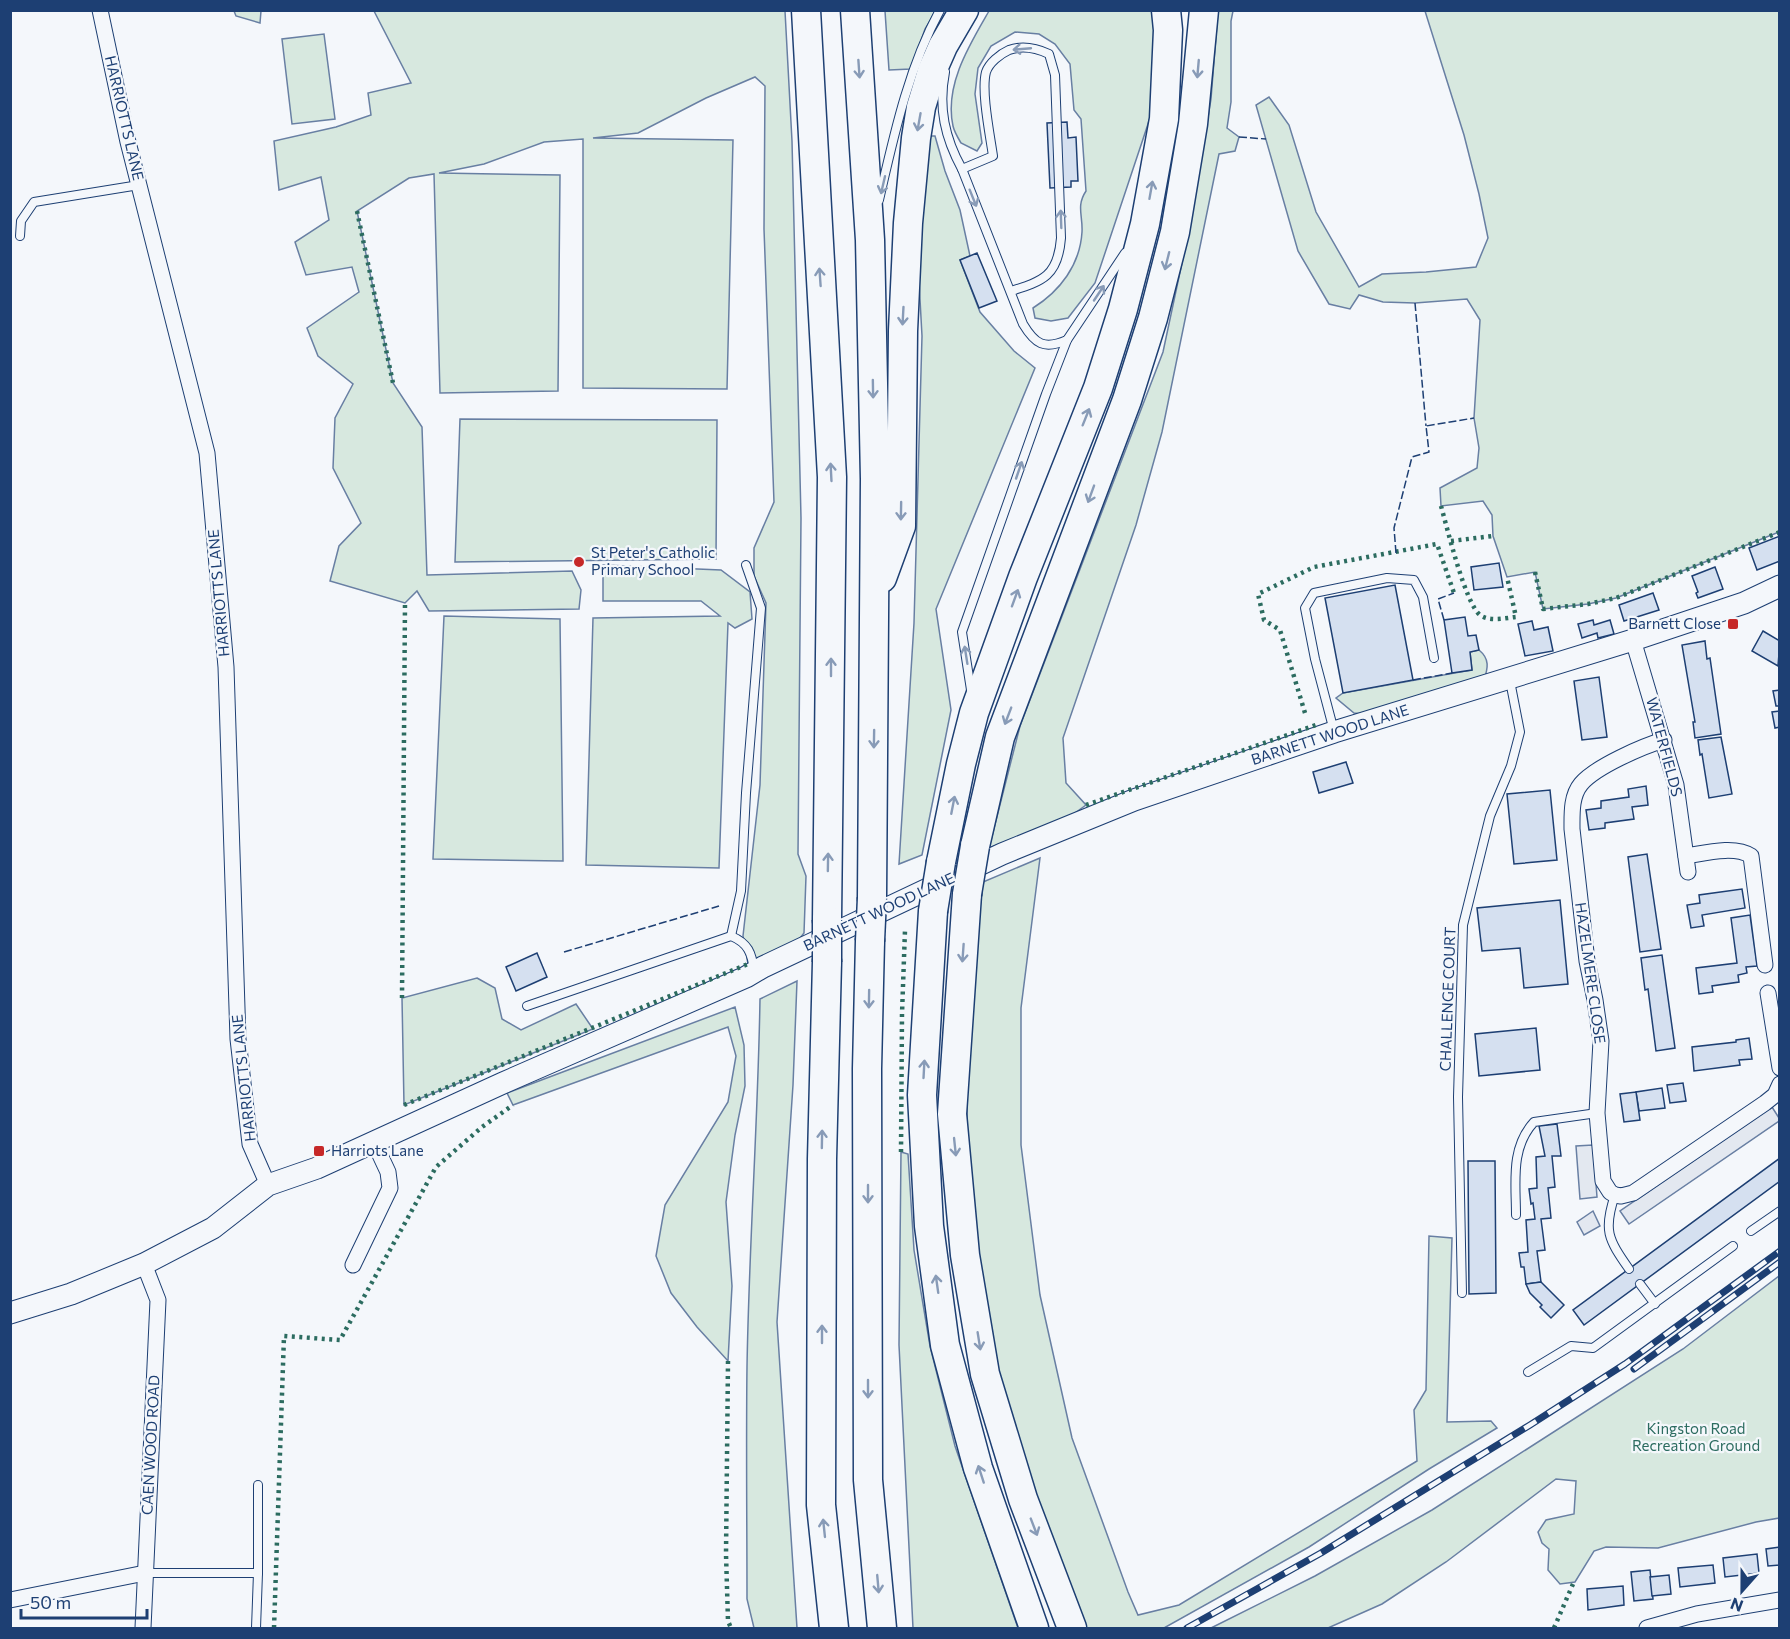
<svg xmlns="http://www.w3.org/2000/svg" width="1790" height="1639" viewBox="0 0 1790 1639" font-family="Commissioner,sans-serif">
	<rect width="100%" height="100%" fill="#f4f7fb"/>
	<g fill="#d7e8df" stroke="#687fa3" stroke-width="1.5">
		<polygon points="234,11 261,11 260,23 236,16"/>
		<polygon points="374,11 785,11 792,141 801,518 798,854 806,876 804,933 794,946 748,964 743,936 760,785 766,603 754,576 754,548 774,502 764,229 765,86 755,77 706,98 638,133 593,138 733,140 727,389 583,388 583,139 544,142 484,164 439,173 560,175 558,391 440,393 434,174 409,178 357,211 393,383 422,427 427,575 572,571 581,590 579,609 429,611 417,591 405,603 330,581 339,546 361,523 333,468 335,418 353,384 318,356 307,328 359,292 352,267 306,275 295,242 329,220 321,177 279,190 274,141 336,127 371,115 368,93 411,83"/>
		<polygon points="885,11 936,11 925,29 911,69 889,70"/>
		<path d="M989,11H1152L1156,53L1152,112L1095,283L1068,318L1051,321L1035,318L1033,308C1060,291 1080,265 1082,232C1083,216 1076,206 1086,191L1081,119L1074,110L1070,64L1055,44L1039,34L1015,32L991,46L978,68L975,94L982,143L977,151L961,143C958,138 954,131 953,126C944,85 970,44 989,11Z"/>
		<polygon points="1218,11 1233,11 1231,21 1231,102 1227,128 1239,137 1235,151 1219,154 1162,432 1136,525 1063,738 1066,783 1086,805 1068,818 989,848 1020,726 1163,352 1189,230 1203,148 1211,99"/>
		<polygon points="1425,11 1779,11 1779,532 1616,598 1588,604 1543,609 1535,572 1507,577 1493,536 1492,515 1483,501 1441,506 1440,488 1477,468 1479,448 1474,418 1480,320 1467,299 1415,303 1383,302 1359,295 1350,309 1329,304 1298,251 1256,105 1269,97 1289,125 1316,212 1359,287 1382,274 1426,272 1476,267 1488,238 1479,194 1464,135"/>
		<polygon points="324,34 335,119 292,124 282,39"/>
		<polygon points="929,136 935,136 945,171 960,210 970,256 960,260 980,312 1014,351 1035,368 936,609 951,710 922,855 899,864 914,623 922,336 919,281 924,171"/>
		<polygon points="460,419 717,420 716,559 455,562"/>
		<polygon points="603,565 721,570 750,592 752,619 735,628 728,623 719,868 586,865 593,618 720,616 701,601 603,601"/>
		<polygon points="444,616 560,619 563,861 433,859"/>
		<path d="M1479,650C1490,659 1488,668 1484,680L1373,715L1354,713L1336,698L1343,693L1472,670L1470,652Z"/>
		<polygon points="1040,858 1021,1008 1021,1145 1040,1295 1072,1438 1128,1592 1138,1615 1179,1605 1417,1461 1414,1410 1426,1390 1429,1236 1452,1238 1447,1422 1491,1421 1497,1428 1429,1469 1309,1547 1164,1628 1081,1628 1069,1601 986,1340 967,1171 967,1019 983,882"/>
		<polygon points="477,978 495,988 502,1019 521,1030 576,1004 593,1029 404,1105 402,998"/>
		<path d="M797,981L793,1085L777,1322L797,1628H754L747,1599C747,1522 746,1444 747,1367C749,1244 758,1122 760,999Z"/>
		<polygon points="735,1007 744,1045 745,1086 735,1135 726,1202 732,1286 728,1361 697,1327 671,1293 656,1256 665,1205 728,1102 736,1056 728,1027 513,1105 507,1093"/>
		<polygon points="901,1152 908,1154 914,1250 930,1346 955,1446 1018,1628 913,1628 899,1345"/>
		<polygon points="1779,1276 1779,1518 1756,1522 1658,1548 1606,1547 1594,1551 1575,1582 1560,1584 1548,1570 1549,1549 1542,1543 1538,1532 1546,1520 1574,1514 1576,1481 1556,1479 1446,1562 1382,1604 1328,1628 1211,1628 1315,1576 1432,1510 1683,1349"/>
	</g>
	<g fill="#e3e8f0" stroke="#687fa3" stroke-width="1.5">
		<polygon points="1772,1107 1779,1118 1779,1121 1629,1224 1620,1211"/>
		<polygon points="1593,1145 1597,1197 1580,1199 1576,1146"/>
		<polygon points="1593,1211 1600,1226 1584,1235 1577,1222"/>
	</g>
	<g fill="#d5e0f0" stroke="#1d3f73" stroke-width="1.5">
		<polygon points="1067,122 1068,138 1076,137 1078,181 1071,181 1071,187 1050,188 1047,123"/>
		<polygon points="977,253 997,301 979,308 960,260"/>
		<polygon points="1780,536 1780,561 1757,570 1749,548"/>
		<polygon points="1499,563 1503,587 1474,590 1471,567"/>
		<polygon points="1715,567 1723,589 1698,598 1696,593 1698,592 1692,576"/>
		<polygon points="1395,585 1413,680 1343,693 1325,598"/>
		<polygon points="1653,593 1659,610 1624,621 1619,605"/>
		<polygon points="1465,617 1468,636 1476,635 1479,650 1470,652 1472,670 1452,673 1444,620"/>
		<polygon points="1593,620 1594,625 1610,620 1614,634 1598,638 1597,633 1582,638 1578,624"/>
		<polygon points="1532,621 1534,630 1548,627 1553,651 1525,656 1518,624"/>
		<polygon points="1763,631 1780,641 1778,666 1752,651"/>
		<polygon points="1705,641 1707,659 1710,658 1721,734 1695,738 1693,722 1695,722 1682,645"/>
		<polygon points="1599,677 1607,737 1582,740 1574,681"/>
		<polygon points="1780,690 1780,706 1776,706 1773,691"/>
		<polygon points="1780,711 1780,727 1775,728 1772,712"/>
		<polygon points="1721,737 1732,794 1709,798 1702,754 1700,755 1698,740"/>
		<polygon points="1346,762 1353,783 1319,793 1313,772"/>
		<polygon points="1646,786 1648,805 1632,807 1634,819 1605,823 1605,828 1589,830 1586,810 1601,808 1601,801 1629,797 1628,789"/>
		<polygon points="1550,790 1557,860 1514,864 1507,794"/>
		<polygon points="1647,854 1661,949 1640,952 1628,857"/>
		<polygon points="1742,889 1745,908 1702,915 1704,926 1691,928 1687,905 1700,903 1699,895"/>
		<polygon points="1560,900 1568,984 1524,988 1520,948 1482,951 1477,908"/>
		<polygon points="1750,915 1757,966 1746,967 1747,973 1738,975 1739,982 1712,986 1713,992 1699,994 1696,968 1737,963 1731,918"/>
		<polygon points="537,953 547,977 516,991 506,967"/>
		<polygon points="1662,955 1675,1048 1656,1051 1648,989 1645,990 1641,958"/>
		<polygon points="1536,1028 1540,1070 1479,1076 1475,1034"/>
		<polygon points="1749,1038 1752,1059 1739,1060 1740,1065 1694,1071 1692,1047 1736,1042 1736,1040"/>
		<polygon points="1683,1083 1686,1101 1670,1103 1667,1085"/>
		<polygon points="1662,1088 1665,1108 1639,1111 1636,1092"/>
		<polygon points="1636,1092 1640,1120 1624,1122 1620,1094"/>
		<polygon points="1557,1124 1561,1156 1552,1156 1555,1187 1548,1188 1551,1218 1541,1219 1545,1250 1537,1251 1541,1282 1526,1284 1524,1267 1521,1267 1519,1253 1528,1252 1526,1220 1535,1219 1533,1203 1531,1204 1529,1189 1537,1188 1536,1157 1545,1156 1539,1126"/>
		<polygon points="1780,1158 1780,1181 1584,1325 1573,1310"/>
		<polygon points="1468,1161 1495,1161 1496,1293 1469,1294"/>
		<polygon points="1541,1282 1564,1305 1551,1318 1540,1307 1542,1305 1530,1293 1526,1284"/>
		<polygon points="1780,1547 1780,1565 1768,1566 1766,1549"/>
		<polygon points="1757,1554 1759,1573 1725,1577 1723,1558"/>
		<polygon points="1713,1565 1715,1583 1680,1587 1678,1568"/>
		<polygon points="1650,1570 1653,1599 1634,1601 1631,1572"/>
		<polygon points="1669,1575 1671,1594 1652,1596 1650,1577"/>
		<polygon points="1623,1586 1624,1605 1588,1610 1587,1589"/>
	</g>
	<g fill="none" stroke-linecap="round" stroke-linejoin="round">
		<g stroke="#1d3f73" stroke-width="10">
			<g id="lane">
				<path d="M945,72C938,108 945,138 962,169L1023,324C1035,344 1044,350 1067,340"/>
				<path d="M962,169L993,156C990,135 981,91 986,72C989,63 1000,54 1009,50C1023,45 1036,48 1049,54L1055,75L1061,238C1058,276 1043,281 1011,291"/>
				<path d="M879,200C894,135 908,69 940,10"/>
				<polyline points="20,236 21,221 34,202 139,185"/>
				<polyline points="971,690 962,632 1046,394 1067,340 1125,253"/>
				<polyline points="1334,731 1315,659 1305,608 1314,593 1387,578 1414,580 1423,597 1434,658"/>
				<polyline points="731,936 741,891 746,793 761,608 746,565"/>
				<path d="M527,1006L731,936C748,943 752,953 754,971"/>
				<path d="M1615,1195C1603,1230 1608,1239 1629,1269"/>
				<path d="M1516,1215C1516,1183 1510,1148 1534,1122L1597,1113"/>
				<polyline points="1751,1231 1780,1211"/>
				<polyline points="1640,1284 1655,1304"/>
				<polyline points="1462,1293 1458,1097 1463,925 1490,816 1511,766 1520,732 1510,681"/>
				<polyline points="1528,1372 1571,1346 1593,1348 1733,1246"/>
				<polyline points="145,1573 258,1573 256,1628"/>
				<polyline points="258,1573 258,1485"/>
			</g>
		</g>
		<g stroke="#1d3f73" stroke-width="17">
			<g id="street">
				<polyline points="100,10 128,142 207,453 226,667 238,1039 250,1144 268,1185"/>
				<polyline points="1633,640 1676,785 1688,872"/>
				<path d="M1664,740C1643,746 1595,767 1581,784C1571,796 1572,814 1572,829L1587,961L1595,1000L1601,1041L1597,1113L1603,1181L1610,1192L1615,1195L1621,1196L1633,1193L1765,1103L1775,1095L1780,1084"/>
				<path d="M1686,856C1705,853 1735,845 1751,856L1765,965"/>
				<polyline points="1768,993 1780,1068"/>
				<polyline points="353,1265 390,1188 388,1172 374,1142"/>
				<polyline points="10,1600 145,1573"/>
				<polyline points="143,1628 158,1300 144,1264"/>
				<polyline points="1647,1628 1697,1614 1780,1600"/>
			</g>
		</g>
		<g stroke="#1d3f73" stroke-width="23">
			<polyline id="secondary" points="10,1313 71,1294 144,1264 213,1228 268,1185 317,1168 503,1083 746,977 763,967 1002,854 1134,800 1334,732 1633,640 1744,603 1780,586"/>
		</g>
		<g stroke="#1d3f73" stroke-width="31">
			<g id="highway">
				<polyline points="806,10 832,477 827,920"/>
				<polyline points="855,10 870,240 875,479 872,898"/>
				<polyline points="882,578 901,526 903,331 908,223 916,138 921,107 932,71 943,46 964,10"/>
				<polyline points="975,846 1000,737 1127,400 1153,318 1175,232 1193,124 1204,10"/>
				<polyline points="941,862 961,764 974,713 1023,577 1098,388 1123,309 1145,224 1164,119 1168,30 1166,10"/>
				<polyline points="967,894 952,1114 965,1255 985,1374 1023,1499 1072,1628"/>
				<polyline points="933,911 922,1095 929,1226 945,1345 978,1468 1034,1628"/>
				<polyline points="870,941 867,1069 868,1480 882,1628"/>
				<polyline points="827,962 822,1159 821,1505 834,1628"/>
			</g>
		</g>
		<use href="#lane" stroke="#f4f7fb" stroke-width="8"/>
		<use href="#street" stroke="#f4f7fb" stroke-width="15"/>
		<use href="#secondary" stroke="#f4f7fb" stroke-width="21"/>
		<use href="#highway" stroke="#f4f7fb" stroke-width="28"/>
		<g stroke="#1d3f73" stroke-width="7">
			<g id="rail">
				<polyline points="1634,1369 1780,1262"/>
				<polyline points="1187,1628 1321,1553 1530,1425 1625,1364 1780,1251"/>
			</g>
		</g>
		<use href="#rail" stroke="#f4f7fb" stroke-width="4.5" stroke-dasharray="14" stroke-linecap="butt"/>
		<g stroke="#1d3f73" stroke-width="31" stroke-linecap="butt">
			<g id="highway-bridge">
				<polyline points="967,894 975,846"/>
				<polyline points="933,911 941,862"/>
				<polyline points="827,920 827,962"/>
				<polyline points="870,941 872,898"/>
			</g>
		</g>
		<use href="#highway-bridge" stroke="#f4f7fb" stroke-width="28"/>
		<g stroke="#2c6c60" stroke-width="4.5" stroke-dasharray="3 4.5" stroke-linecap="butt">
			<polyline points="357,211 393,383"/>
			<path d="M1441,506C1447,527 1465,603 1480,615C1490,622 1505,618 1516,617L1507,577"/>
			<polyline points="1451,541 1493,536"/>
			<polyline points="1535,572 1543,609 1588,604 1616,598 1780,532"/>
			<polyline points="1305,713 1280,630 1264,620 1258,594 1314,567 1437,544 1454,593"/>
			<polyline points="1086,805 1319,724"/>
			<polyline points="402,998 405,603"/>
			<polyline points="404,1105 748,964"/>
			<polyline points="901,1152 902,1014 905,930"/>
			<polyline points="728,1361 726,1554 728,1621 731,1628"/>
			<polyline points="274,1628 284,1336 340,1340 436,1167 482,1127 513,1105"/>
			<polyline points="1554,1628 1573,1584"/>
		</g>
		<g stroke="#1d3f73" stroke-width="1.5" stroke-dasharray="8 3" stroke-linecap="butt">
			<polyline points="1239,137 1266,139"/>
			<polyline points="1415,303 1426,426"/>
			<polyline points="1396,553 1394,528 1412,457 1429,452 1426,426 1474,418"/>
			<polyline points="1444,620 1438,599 1454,593"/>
			<polyline points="1413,680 1452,673"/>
			<polyline points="564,952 719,906"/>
		</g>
	</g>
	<defs><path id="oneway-shaft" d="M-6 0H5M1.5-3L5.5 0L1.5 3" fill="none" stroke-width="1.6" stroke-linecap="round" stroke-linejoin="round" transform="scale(1.5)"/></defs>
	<g stroke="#889bb7">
		<use href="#oneway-shaft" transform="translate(1022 49) rotate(175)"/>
		<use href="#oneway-shaft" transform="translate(859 69) rotate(86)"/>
		<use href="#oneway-shaft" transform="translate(1198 69) rotate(95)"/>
		<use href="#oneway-shaft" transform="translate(919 122) rotate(100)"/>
		<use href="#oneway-shaft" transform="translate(883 185) rotate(103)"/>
		<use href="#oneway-shaft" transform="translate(1151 190) rotate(-80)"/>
		<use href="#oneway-shaft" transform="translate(973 198) rotate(68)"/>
		<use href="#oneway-shaft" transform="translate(1061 219) rotate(-92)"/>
		<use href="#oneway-shaft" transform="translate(1167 261) rotate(104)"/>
		<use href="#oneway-shaft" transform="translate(820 277) rotate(-94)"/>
		<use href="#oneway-shaft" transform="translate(1099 293) rotate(-56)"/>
		<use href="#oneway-shaft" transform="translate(903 316) rotate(93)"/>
		<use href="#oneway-shaft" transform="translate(873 389) rotate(89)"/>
		<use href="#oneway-shaft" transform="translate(1086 417) rotate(-68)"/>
		<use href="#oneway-shaft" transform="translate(1019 470) rotate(-71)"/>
		<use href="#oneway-shaft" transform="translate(831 472) rotate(-93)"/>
		<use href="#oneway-shaft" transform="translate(1091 494) rotate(110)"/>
		<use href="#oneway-shaft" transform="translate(901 511) rotate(91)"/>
		<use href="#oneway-shaft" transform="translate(1015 598) rotate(-70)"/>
		<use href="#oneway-shaft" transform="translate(966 655) rotate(-99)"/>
		<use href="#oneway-shaft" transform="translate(831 667) rotate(-90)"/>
		<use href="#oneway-shaft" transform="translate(1008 716) rotate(111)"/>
		<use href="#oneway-shaft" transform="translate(874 739) rotate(91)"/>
		<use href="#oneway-shaft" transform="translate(953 805) rotate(-79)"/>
		<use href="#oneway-shaft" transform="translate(828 862) rotate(-89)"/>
		<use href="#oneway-shaft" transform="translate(963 953) rotate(94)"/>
		<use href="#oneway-shaft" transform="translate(869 999) rotate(91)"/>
		<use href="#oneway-shaft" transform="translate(924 1069) rotate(-87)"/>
		<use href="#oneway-shaft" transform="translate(822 1139) rotate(-89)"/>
		<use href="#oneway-shaft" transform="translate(955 1147) rotate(84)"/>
		<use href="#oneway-shaft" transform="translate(868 1194) rotate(90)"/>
		<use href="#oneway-shaft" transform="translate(937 1284) rotate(-98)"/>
		<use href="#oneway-shaft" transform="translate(822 1334) rotate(-90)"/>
		<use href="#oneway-shaft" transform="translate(979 1341) rotate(81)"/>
		<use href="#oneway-shaft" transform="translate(868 1389) rotate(90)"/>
		<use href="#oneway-shaft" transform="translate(981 1474) rotate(-108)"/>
		<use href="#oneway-shaft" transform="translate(1034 1527) rotate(69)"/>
		<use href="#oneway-shaft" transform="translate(824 1528) rotate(-96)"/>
		<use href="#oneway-shaft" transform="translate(878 1584) rotate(85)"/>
	</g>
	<g fill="#c62828" stroke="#f4f7fb" stroke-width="2">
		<circle cx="579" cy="562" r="6"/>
		<rect x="1727" y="618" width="12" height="12" rx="3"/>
		<rect x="313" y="1145" width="12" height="12" rx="3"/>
	</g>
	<g text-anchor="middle" stroke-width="4.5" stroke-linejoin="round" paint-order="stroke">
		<g font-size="15" fill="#1d3f73" stroke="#f4f7fb">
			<text transform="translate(124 118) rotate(77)" y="5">HARRIOTTS LANE</text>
			<text transform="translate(219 593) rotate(-95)" y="5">HARRIOTTS LANE</text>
			<text transform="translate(1330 735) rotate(-18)" y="5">BARNETT WOOD LANE</text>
			<text transform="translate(1664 747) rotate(75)" y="5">WATERFIELDS</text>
			<text transform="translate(879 912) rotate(-25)" y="5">BARNETT WOOD LANE</text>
			<text transform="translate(1590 973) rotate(82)" y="5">HAZELMERE CLOSE</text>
			<text transform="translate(1448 999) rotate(-88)" y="5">CHALLENGE COURT</text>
			<text transform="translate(244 1078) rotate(-96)" y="5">HARRIOTTS LANE</text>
			<text transform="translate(151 1445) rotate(-87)" y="5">CAEN WOOD ROAD</text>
		</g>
		<g font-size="15" fill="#1d3f73" stroke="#f4f7fb" text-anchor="start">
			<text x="591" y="558">St Peter's Catholic<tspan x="591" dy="17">Primary School</tspan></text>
			<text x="1721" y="629" text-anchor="end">Barnett Close</text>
			<text x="331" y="1156">Harriots Lane</text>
		</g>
		<g font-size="15" fill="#2c6c60" stroke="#f4f7fb">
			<text x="1696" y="1434">Kingston Road<tspan x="1696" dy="17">Recreation Ground</tspan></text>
		</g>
	</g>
	<rect width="1790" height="1639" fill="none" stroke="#1d3f73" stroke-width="24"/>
	<g transform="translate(1742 1591) rotate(201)" stroke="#f4f7fb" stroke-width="4.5" paint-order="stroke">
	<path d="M0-4.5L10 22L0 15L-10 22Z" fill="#1d3f73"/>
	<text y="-9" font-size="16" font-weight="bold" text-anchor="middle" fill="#1d3f73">N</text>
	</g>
	<path d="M21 1609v9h126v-9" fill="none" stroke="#1d3f73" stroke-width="3"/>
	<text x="30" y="1609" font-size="18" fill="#1d3f73" stroke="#f4f7fb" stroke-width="4.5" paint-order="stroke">50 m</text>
</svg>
